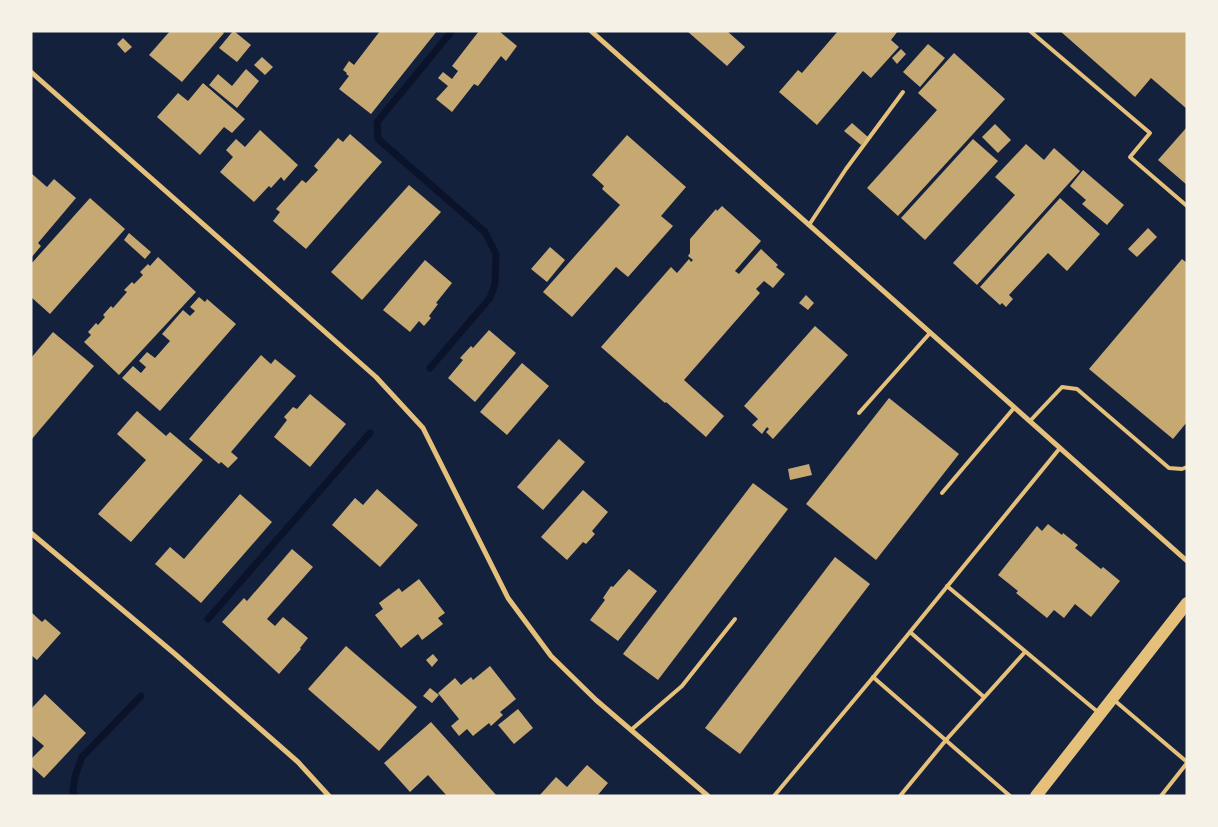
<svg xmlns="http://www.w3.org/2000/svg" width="1218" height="827" viewBox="0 0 1218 827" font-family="Helvetica,sans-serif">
	<rect width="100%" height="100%" fill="#14213d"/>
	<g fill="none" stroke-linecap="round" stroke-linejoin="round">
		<g stroke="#0b132b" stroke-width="7">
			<polyline points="430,368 490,298 495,284 496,254 485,232 378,139 377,122 452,31"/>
			<polyline points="208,619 370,433"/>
			<polyline points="75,796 73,791 75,776 82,757 141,696"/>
		</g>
	</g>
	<g fill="#c6a872">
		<polygon points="170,31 222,31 224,33 182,82 149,55"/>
		<polygon points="233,31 234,31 251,45 237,62 219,48"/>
		<polygon points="380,31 437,31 371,114 339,89 349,76 346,74 347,73 343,70 349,61 354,65"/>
		<polygon points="479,31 499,31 517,46 506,61 501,56 478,86 474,84 452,112 436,99 448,86 438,78 443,72 452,79 458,71 452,66"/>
		<polygon points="687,31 727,31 745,47 727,66"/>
		<polygon points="838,31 898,31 891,40 899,47 871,78 863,71 817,125 779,92 798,70 802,73"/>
		<polygon points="1060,31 1187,31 1187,109 1151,78 1135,97"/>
		<polygon points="123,38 132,47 125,53 117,44"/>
		<polygon points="928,44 945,58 920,87 903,72"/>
		<polygon points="901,49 906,54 897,64 892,58"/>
		<polygon points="954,53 1005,99 898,216 867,188 937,110 918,93"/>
		<polygon points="262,57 273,67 265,75 254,65"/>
		<polygon points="246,69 259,81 237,108 209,85 218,74 232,86"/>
		<polygon points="203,83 245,119 232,133 224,127 200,155 157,117 178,93 188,101"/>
		<polygon points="852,123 868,137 861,145 844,131"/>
		<polygon points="995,124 1011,140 998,153 982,137"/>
		<polygon points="1187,127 1187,185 1158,160"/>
		<polygon points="260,130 298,165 284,181 281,177 271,188 269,186 254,202 220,172 233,157 226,150 236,139 245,147"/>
		<polygon points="350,134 382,162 306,249 273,221 280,212 276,209 302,180 306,183 318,170 314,166 338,138 343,142"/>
		<polygon points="627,135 686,187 661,216 673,226 628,277 616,267 572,317 543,292 620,205 602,189 604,186 592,175"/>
		<polygon points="973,139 998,161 925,240 901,218"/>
		<polygon points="1026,144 1044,160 1054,148 1080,171 977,285 953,263 1015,195 995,177"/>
		<polygon points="1083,170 1124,205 1107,225 1082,204 1086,200 1070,186"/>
		<polygon points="31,173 47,187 54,179 76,198 38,243 41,246 31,258"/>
		<polygon points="409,185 441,212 362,300 331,272"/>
		<polygon points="90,198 125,229 50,314 31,297 31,264"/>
		<polygon points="1060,198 1100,234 1067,271 1048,253 1009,295 1013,299 1006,307 1002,303 1000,305 980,287"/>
		<polygon points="722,206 761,241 735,271 739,274 761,249 778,265 776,267 785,274 773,288 764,281 756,289 760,293 684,380 724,416 706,437 666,402 665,403 601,347 671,267 677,273 689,259 691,262 693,260 688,256 690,253 690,239 716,209 717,211"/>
		<polygon points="1148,228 1157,237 1137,257 1128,249"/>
		<polygon points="129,233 151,252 145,259 124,240"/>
		<polygon points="550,247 565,260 547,282 531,269"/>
		<polygon points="158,257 196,292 119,375 84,342 91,335 88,332 96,323 98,325 105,317 103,315 111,306 113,308 127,292 124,290 132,282 134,284 143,275 140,272 148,264 150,266"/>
		<polygon points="1182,259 1187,263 1187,422 1173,439 1089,369"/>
		<polygon points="425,260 452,283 436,303 438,304 429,316 431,318 424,326 419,321 410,332 383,310"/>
		<polygon points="806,295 814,303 808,310 799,303"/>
		<polygon points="199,297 205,302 207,299 236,324 160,411 122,378 133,366 141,373 146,367 139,361 147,352 155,358 170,341 162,334 183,310 190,316 195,311 190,307"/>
		<polygon points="815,326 848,355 773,439 766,432 769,429 767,427 762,434 752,425 758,419 744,406"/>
		<polygon points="489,330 516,353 475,402 448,378 463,360 460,358 471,346 473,348"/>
		<polygon points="53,332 94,366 31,440 31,358"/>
		<polygon points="261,355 271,364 275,359 296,376 231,452 238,458 228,468 221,462 219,464 189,439"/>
		<polygon points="522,363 549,386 507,435 480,412"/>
		<polygon points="310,394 346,424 310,467 274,437 287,420 284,417 293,407 297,409"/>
		<polygon points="889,398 959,454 876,560 806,504"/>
		<polygon points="137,411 166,436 170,432 203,460 131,542 98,514 146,460 117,434"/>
		<polygon points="559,439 585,462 543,510 517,487"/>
		<polygon points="809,464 812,475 790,480 788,469"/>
		<polygon points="753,483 788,509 658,680 623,654"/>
		<polygon points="377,489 418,525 380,567 332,525 355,498 363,505"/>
		<polygon points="583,490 608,512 592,531 595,534 586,544 583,542 567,560 541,537"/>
		<polygon points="240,494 272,522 201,603 155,564 170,547 184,559"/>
		<polygon points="1048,524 1062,535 1063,533 1078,545 1075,548 1101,569 1103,567 1120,581 1091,617 1075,604 1064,618 1054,610 1047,618 1016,593 1018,591 998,575 1037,526 1042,531"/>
		<polygon points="292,549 313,567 267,619 275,626 283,617 308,638 300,648 301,649 279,674 222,622 244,598 247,601"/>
		<polygon points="835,557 870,584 740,754 705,728"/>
		<polygon points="629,569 657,591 618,641 590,620 605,600 603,598 611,586 613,587"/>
		<polygon points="419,579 445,613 438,618 443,624 422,640 418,634 401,648 375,615 383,609 379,603 399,588 402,592"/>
		<polygon points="31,612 42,622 45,619 61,633 37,660 31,655"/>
		<polygon points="346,646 417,707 379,751 308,689"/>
		<polygon points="433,654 438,660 432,667 426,660"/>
		<polygon points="490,666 516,699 500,712 503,715 491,726 489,723 473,736 467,729 459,736 451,726 459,719 438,693 455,678 461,685 471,677 473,680"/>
		<polygon points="430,688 439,695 432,703 423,696"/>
		<polygon points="45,694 86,733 44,778 31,766 31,759 44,746 31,735 31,709"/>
		<polygon points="518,709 533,728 514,744 498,725"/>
		<polygon points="431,722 497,796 447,796 428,775 410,792 384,763"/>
		<polygon points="587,765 608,783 597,796 539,796 556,777 567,787"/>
	</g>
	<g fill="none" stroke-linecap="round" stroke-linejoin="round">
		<g stroke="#e5c07b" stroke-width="4">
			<polyline points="1030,31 1150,133 1130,157 1187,206"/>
			<polyline points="809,225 846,169 903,92"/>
			<polyline points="859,413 930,333"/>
			<polyline points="1030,421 1062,387 1077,389 1169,468 1182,469 1187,467"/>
			<polyline points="942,493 1014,408"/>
			<polyline points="947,586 1099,713"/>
			<polyline points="910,632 984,697"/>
			<polyline points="873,677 1010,796"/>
			<polyline points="1114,700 1187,762"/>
			<polyline points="631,730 682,686 735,619"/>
			<polyline points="774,796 875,675 1060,448"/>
			<polyline points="900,796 946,740 1025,652"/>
			<polyline points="1161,796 1187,763"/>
		</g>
		<g stroke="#e5c07b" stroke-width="5">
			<polyline points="591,31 1187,561"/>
			<polyline points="31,72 376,377 423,428 508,598 551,656 596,700 708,796"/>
			<polyline points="31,533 175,654 298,762 329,796"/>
		</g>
		<polyline stroke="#e5c07b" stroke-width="12" points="1036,796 1187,603"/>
	</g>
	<rect width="1218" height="827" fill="none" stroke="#f6f1e7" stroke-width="65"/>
</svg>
